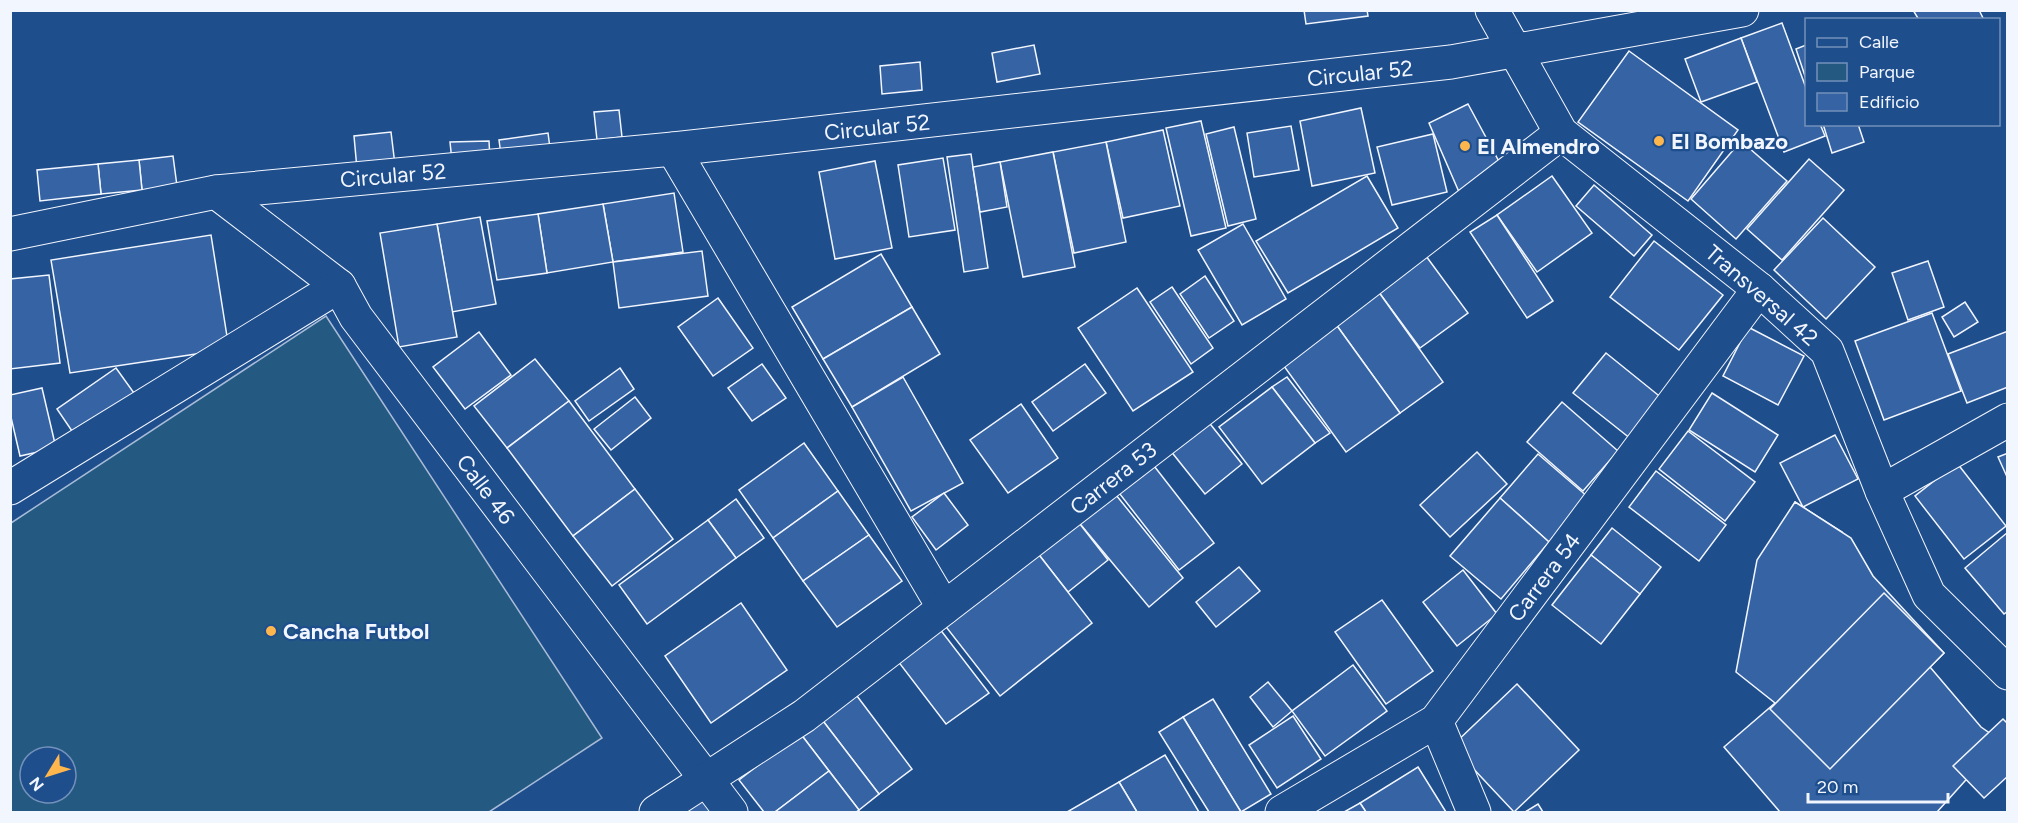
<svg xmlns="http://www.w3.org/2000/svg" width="2018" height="823" viewBox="0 0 2018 823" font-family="Figtree,sans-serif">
	<rect width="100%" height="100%" fill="#1f4e8c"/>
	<path fill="#245a82" stroke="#a8bbd7" stroke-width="1.5" fill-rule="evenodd" d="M326,316L602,738L489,812H11V523ZM30,757H66V793H30Z"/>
	<g fill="#3563a3" stroke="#f2f6ff" stroke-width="1.5">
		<polygon points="1304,10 1367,10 1368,16 1306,24"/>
		<polygon points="1913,10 1979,10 1984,20 1919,20"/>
		<polygon points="1782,23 1806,88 1806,124 1820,124 1825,136 1784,152 1741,38"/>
		<polygon points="1741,38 1757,82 1701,102 1685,59"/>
		<polygon points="1034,45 1040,74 997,82 992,53"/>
		<polygon points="1806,45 1806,79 1796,49"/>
		<polygon points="1629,51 1738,130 1688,201 1578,122"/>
		<polygon points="920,62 922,90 882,94 880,66"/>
		<polygon points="1468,104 1503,169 1459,192 1429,123"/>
		<polygon points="1361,108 1375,173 1312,186 1300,121"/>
		<polygon points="619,110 622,137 597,140 594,112"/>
		<polygon points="1201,121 1226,228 1191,236 1166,128"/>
		<polygon points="1823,124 1858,124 1864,142 1832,153"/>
		<polygon points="1291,126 1299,170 1254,177 1247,133"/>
		<polygon points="1234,127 1256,219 1228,226 1206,134"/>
		<polygon points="1163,130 1180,206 1123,218 1106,142"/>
		<polygon points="391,132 395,165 357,169 354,136"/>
		<polygon points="548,133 550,148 501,155 499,140"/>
		<polygon points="1433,134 1447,192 1392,205 1377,147"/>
		<polygon points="489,141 490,159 452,161 450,142"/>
		<polygon points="1741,141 1787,181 1736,239 1691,199"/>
		<polygon points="1106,142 1126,242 1074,253 1053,152"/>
		<polygon points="1053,152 1075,267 1023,277 1000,162"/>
		<polygon points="971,154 988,268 964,272 947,157"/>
		<polygon points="173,156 177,186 142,190 139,160"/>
		<polygon points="943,158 955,230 909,237 898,165"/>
		<polygon points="1809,159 1844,190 1782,260 1747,229"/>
		<polygon points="139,160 142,190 101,194 98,164"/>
		<polygon points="875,161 892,248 835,259 819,172"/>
		<polygon points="1000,162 1007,207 980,212 973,167"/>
		<polygon points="98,164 101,194 40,201 37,170"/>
		<polygon points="1367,176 1398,228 1288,293 1256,241"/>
		<polygon points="1552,176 1592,233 1537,272 1497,215"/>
		<polygon points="1594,185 1652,235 1634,256 1576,206"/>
		<polygon points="674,193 683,252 613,262 603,204"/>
		<polygon points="603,204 613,262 547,273 538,214"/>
		<polygon points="538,214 547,273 497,280 487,221"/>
		<polygon points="1497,215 1553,301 1527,318 1470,232"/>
		<polygon points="480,217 496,304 452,312 437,224"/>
		<polygon points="1823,218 1875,267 1826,319 1774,270"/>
		<polygon points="437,224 457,337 399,347 380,233"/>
		<polygon points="1243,224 1286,299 1242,325 1198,250"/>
		<polygon points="211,235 229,349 70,373 51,260"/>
		<polygon points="1654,241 1723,295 1679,350 1610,297"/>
		<polygon points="702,251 708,296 619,308 613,262"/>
		<polygon points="881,254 912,307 823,359 792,307"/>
		<polygon points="1426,256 1468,313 1420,348 1378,291"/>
		<polygon points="1928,261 1944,307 1908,320 1892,273"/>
		<polygon points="49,275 60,363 10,369 10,279"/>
		<polygon points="1205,276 1234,321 1209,338 1180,294"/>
		<polygon points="1172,287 1213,348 1191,364 1150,302"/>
		<polygon points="1137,288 1193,372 1133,411 1078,328"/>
		<polygon points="1378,291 1443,382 1400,413 1335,323"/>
		<polygon points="718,298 753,348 713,376 678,327"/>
		<polygon points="1965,302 1978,322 1954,337 1942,317"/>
		<polygon points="912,307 940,354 852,407 823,359"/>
		<polygon points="1932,313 1961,391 1884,420 1855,341"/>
		<polygon points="1335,323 1400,413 1346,452 1281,362"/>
		<polygon points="1748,327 1804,356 1778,405 1723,376"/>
		<polygon points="2008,331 2008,387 1967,403 1948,354"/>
		<polygon points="479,332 511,375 465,409 433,367"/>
		<polygon points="1606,353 1663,399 1631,439 1573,393"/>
		<polygon points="535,359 569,401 507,448 474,406"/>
		<polygon points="762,364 786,398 752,421 728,388"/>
		<polygon points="1085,364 1106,393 1053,431 1032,402"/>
		<polygon points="116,368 134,393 74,434 57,409"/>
		<polygon points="620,368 634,389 589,421 575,401"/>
		<polygon points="903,377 963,483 911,511 852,407"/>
		<polygon points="1287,377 1330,433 1315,443 1272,387"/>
		<polygon points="1272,387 1315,443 1262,484 1219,427"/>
		<polygon points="42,388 56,448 20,456 10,413 10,395"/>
		<polygon points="1712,393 1778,435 1755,472 1689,430"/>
		<polygon points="635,397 651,418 611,450 594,429"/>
		<polygon points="569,401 635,489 573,536 507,448"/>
		<polygon points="1562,402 1618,451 1583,491 1527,442"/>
		<polygon points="1021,404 1058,458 1008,493 970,440"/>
		<polygon points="1207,420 1242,464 1205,494 1170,450"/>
		<polygon points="1688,431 1755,482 1725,521 1659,469"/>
		<polygon points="1835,435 1858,479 1803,507 1780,463"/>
		<polygon points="804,443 838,491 773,538 739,490"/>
		<polygon points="1477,452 1507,484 1450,537 1420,505"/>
		<polygon points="2008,453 2008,479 1998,457"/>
		<polygon points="1538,454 1588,497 1549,542 1500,498"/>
		<polygon points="1151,462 1214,543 1179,570 1116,489"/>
		<polygon points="1957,463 2006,526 1964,559 1915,496"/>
		<polygon points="1656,471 1726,525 1699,561 1629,507"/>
		<polygon points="635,489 673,539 612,586 573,536"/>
		<polygon points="1112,490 1183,578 1149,607 1076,519"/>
		<polygon points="838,491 869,535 803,581 773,538"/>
		<polygon points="944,493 968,525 936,550 912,517"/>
		<polygon points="1500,498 1549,542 1501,599 1450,556"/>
		<polygon points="736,499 764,538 736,558 708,520"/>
		<polygon points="1795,502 1842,532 1819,570 1772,541"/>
		<polygon points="1795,502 1851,538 1873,576 1944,653 1930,667 1981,727 2001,741 1937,812 1780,812 1724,747 1775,703 1736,672 1757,560"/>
		<polygon points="1076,519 1108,560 1068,592 1036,551"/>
		<polygon points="708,520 736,558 647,624 619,585"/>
		<polygon points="1612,528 1661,567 1640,594 1591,555"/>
		<polygon points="2008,532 2008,611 2004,614 1965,568"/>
		<polygon points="869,535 902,581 837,627 803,581"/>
		<polygon points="1036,551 1092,623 1000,696 943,623"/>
		<polygon points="1591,555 1640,594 1601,644 1552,605"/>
		<polygon points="1239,567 1260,591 1216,627 1196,602"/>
		<polygon points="1463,570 1497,614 1457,646 1423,602"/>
		<polygon points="1884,593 1944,653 1830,769 1770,709"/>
		<polygon points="1382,600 1433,671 1386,704 1335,632"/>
		<polygon points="741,603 787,670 711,723 665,656"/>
		<polygon points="936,624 989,693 946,724 894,656"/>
		<polygon points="1353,665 1387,711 1325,756 1292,711"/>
		<polygon points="1268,682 1292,711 1273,727 1250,697"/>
		<polygon points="1517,684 1579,750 1514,812 1452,746"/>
		<polygon points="854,692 912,769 879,794 820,717"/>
		<polygon points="1213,699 1271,794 1241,812 1183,717"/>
		<polygon points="1293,716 1321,759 1277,788 1249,745"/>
		<polygon points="820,717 879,794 859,810 800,733"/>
		<polygon points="1183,717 1241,812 1209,812 1159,732"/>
		<polygon points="2003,719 2008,724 2008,776 1984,798 1953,766"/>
		<polygon points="800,733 829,771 775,812 764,812 739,780"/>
		<polygon points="1165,755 1199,812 1137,812 1119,782"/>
		<polygon points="1418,767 1446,812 1366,812 1360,803"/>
		<polygon points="829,771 859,810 856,812 775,812"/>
		<polygon points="1119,782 1137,812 1067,812"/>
		<polygon points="701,798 712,812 681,812"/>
		<polygon points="1360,803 1366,812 1344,812"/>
		<polygon points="1538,804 1543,812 1525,812"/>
	</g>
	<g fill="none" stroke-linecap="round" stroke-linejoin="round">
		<g stroke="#f2f6ff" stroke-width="35">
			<g id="minor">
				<polyline points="1492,10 1561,133 1759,289 1827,351 1882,491 1929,595 2008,673"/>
				<polyline points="673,149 944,608"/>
				<polyline points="216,192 339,286 356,317 731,812"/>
				<polyline points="10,488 339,286"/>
				<polyline points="1882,491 2008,420"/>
				<polyline points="1436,721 1474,812"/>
				<polyline points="656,812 804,716 1561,133"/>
				<polyline points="1282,812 1436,721 1759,289"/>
			</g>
		</g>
		<g stroke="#f2f6ff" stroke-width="35">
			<polyline id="tertiary" points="10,234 216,192 673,149 1451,62 1742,10"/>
		</g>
		<use href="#minor" stroke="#1f4e8c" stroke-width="33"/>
		<use href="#tertiary" stroke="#1f4e8c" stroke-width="33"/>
	</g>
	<g fill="#ffb74d" stroke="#1f4e8c" stroke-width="2">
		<circle cx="1659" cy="141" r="6"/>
		<circle cx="1465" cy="146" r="6"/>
		<circle cx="271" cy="631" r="6"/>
	</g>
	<g text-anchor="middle" stroke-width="4.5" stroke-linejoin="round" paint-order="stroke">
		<g font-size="22" fill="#f2f6ff" stroke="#1f4e8c">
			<text transform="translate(1360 73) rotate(-6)" y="8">Circular 52</text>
			<text transform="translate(877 127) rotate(-6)" y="8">Circular 52</text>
			<text transform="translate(393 175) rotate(-5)" y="8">Circular 52</text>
			<text transform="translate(1762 295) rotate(41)" y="8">Transversal 42</text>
			<text transform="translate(1113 478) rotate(-38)" y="8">Carrera 53</text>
			<text transform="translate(486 489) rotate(53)" y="8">Calle 46</text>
			<text transform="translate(1544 577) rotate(-53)" y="8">Carrera 54</text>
		</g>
		<g font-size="22" font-weight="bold" fill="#f2f6ff" stroke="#1f4e8c" text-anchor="start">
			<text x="1671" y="149">El Bombazo</text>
			<text x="1477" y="154">El Almendro</text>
			<text x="283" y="639">Cancha Futbol</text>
		</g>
	</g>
	<rect width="2018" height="823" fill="none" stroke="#f2f6ff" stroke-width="24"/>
	<rect x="1805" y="18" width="195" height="108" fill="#1f4e8c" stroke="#7391ba" stroke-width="1.5"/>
	<rect x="1817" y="38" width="30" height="9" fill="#1f4e8c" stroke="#7391ba" stroke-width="1.5"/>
	<text x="1859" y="48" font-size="18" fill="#f2f6ff">Calle</text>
	<rect x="1817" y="63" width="30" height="18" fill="#245a82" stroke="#7391ba" stroke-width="1.5"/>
	<text x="1859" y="78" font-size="18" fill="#f2f6ff">Parque</text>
	<rect x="1817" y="93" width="30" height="18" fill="#3563a3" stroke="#7391ba" stroke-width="1.5"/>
	<text x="1859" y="108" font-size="18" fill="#f2f6ff">Edificio</text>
	<g transform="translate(48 775) rotate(232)"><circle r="28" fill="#1f4e8c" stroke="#7391ba" stroke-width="1.5"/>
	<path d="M0-4.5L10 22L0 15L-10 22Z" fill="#ffb74d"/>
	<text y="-9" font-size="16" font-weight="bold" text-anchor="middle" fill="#f2f6ff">N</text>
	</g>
	<path d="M1808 793v9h140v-9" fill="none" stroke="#f2f6ff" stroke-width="3"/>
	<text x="1817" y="793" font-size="18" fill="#f2f6ff" stroke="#1f4e8c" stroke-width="4.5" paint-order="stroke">20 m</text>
</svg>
